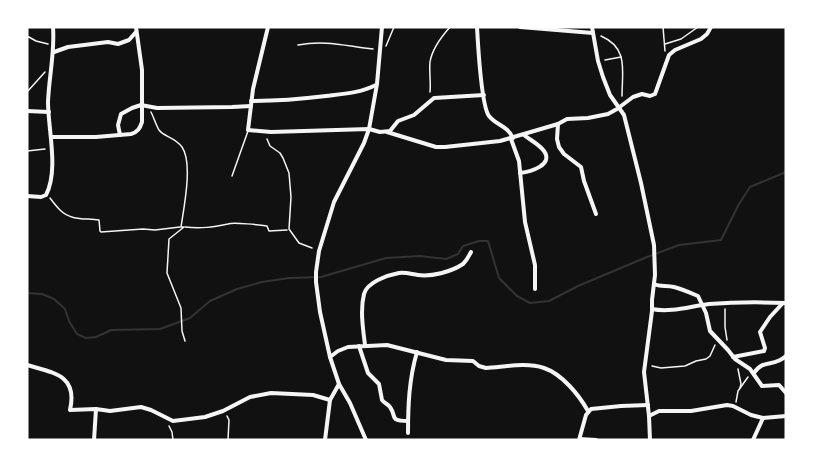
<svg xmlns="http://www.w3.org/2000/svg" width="813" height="467" viewBox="0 0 813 467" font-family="'Titillium Web',sans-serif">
	<rect width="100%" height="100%" fill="#111"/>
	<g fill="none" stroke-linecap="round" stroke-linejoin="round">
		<polyline stroke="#333" stroke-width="2" points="27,293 42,294 54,299 65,309 69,321 77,334 86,338 96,337 111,330 160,329 190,318 210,301 237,289 262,282 289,278 321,277 386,258 420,256 446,259 458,254 463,246 479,241 488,241 499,278 517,296 530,303 549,301 578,286 647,257 679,245 721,240 739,204 750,187 786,172"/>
		<g stroke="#f5f5f5" stroke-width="1.5">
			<polyline points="663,27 665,51"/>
			<polyline points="27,36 36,41 48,44"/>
			<path d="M601,36C629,48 622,71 622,96"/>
			<polyline points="665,44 681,39 698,27"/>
			<path d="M298,45C326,40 345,46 373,49"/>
			<polyline points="386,46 394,27"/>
			<polyline points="605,60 621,57"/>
			<polyline points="27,92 45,72"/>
			<path d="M430,92C431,82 429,71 430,62C432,49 442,36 450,27"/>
			<path d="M151,112C154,118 156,125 159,130C164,137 175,137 182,147C193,163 184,207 181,227H184L169,239L167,273L181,308L182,331L185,341"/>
			<polyline points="267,139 270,146 280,153 283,158 289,173 291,197 289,229 299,243 312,248"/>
			<polyline points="27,151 45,149"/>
			<path d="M50,198C53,202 56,206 60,210C71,221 85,218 99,220L100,231L101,232L143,229L155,230L180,227"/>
			<path d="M185,227C201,229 213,227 228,224C233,222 261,225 267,226L269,231L287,230"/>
			<polyline points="725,309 725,327 727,340"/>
			<polyline points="652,366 661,368 685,366 696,361 706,359 710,356 715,345"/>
			<polyline points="738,369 741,384 740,388"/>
			<polyline points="736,402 738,391 748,377"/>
			<polyline points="227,416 229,420 228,440"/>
			<polyline points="169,426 172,432 173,440"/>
		</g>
		<polyline stroke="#f5f5f5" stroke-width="1.5" points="232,176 248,131"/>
		<g stroke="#f5f5f5" stroke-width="4">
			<polyline points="268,27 253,89 248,130 271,132 369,129 380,132 390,131 398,121 414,115 434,98 484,95"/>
			<path d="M477,27C478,44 481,105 489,116C497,126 507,125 513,138"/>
			<polyline points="520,27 593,33"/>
			<polyline points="592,27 598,61 603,77 610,95 624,115 641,183 654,245 655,275 652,300 652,311 644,372 649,416 650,440"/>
			<polyline points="54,52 68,47 108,42 118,44 129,40 136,32"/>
			<path d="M251,101C276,101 301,99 326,96C343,94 360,93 376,85"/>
			<polyline points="27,111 49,112"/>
			<polyline points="558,124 557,139 559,147 564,154 581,167 584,181 596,214"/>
			<polyline points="387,132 436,147 445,147 500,141 558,124 567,119 588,118 608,114 617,109 633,97 642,94 650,96 655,94 669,55 675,50 701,39 707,34 711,27"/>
			<polyline points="120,135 118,125 121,114 132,108 141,105 157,108 232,107 251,106"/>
			<path d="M51,137H96L131,134C138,132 140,128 142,122V70L136,27"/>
			<polyline points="511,139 519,161 525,222 535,265 535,289"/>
			<path d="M520,173C530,172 554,165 544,151C539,144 530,140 524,135"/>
			<path d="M27,196L41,197L46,195C59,170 48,129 48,102C49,76 55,52 53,27"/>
			<path d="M654,284C660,287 667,285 674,287C682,289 691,293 698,296L706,313L710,331L728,350L735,359L750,369L762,386L779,385L786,393"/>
			<path d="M652,309C671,313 691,306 709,304C735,302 761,302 786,303"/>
			<path d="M365,345C363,329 360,310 364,294C367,282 388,275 399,273C405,272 411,274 418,275C431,277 451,272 463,264C466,261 469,256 471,252"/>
			<path d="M359,346L368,373L379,384L382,400C384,403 388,404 390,407C397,417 389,421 408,421"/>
			<path d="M330,357L338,351L348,347L387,345L446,360L473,361L479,366L486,368C504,367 526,362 544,368C562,374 579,395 588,411"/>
			<polyline points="733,357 764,351 765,348 760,332 770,317 782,304"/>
			<path d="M27,365C54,373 78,375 70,410L96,409L110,411L141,407L151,410L173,421L205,417L223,411L250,397L271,393L313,395L330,400"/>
			<path d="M754,373C764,358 773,368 786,356"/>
			<polyline points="649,416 659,411 691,411 727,405 733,406 751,415 763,418 786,416"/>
			<path d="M408,433C408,406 409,379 417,352"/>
			<polyline points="580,439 596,440"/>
			<polyline points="94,440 96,409"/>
			<polyline points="325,440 330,400 339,384"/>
			<polyline points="366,440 350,403 339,384 330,357 320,312 316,282 316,272 319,251 334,202 364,143 369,129 377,84 382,27"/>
			<polyline points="579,440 586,415 591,409 621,406 648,405"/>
			<polyline points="753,440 763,418"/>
		</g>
	</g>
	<rect width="813" height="467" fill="none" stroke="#ffffff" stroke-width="57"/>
</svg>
